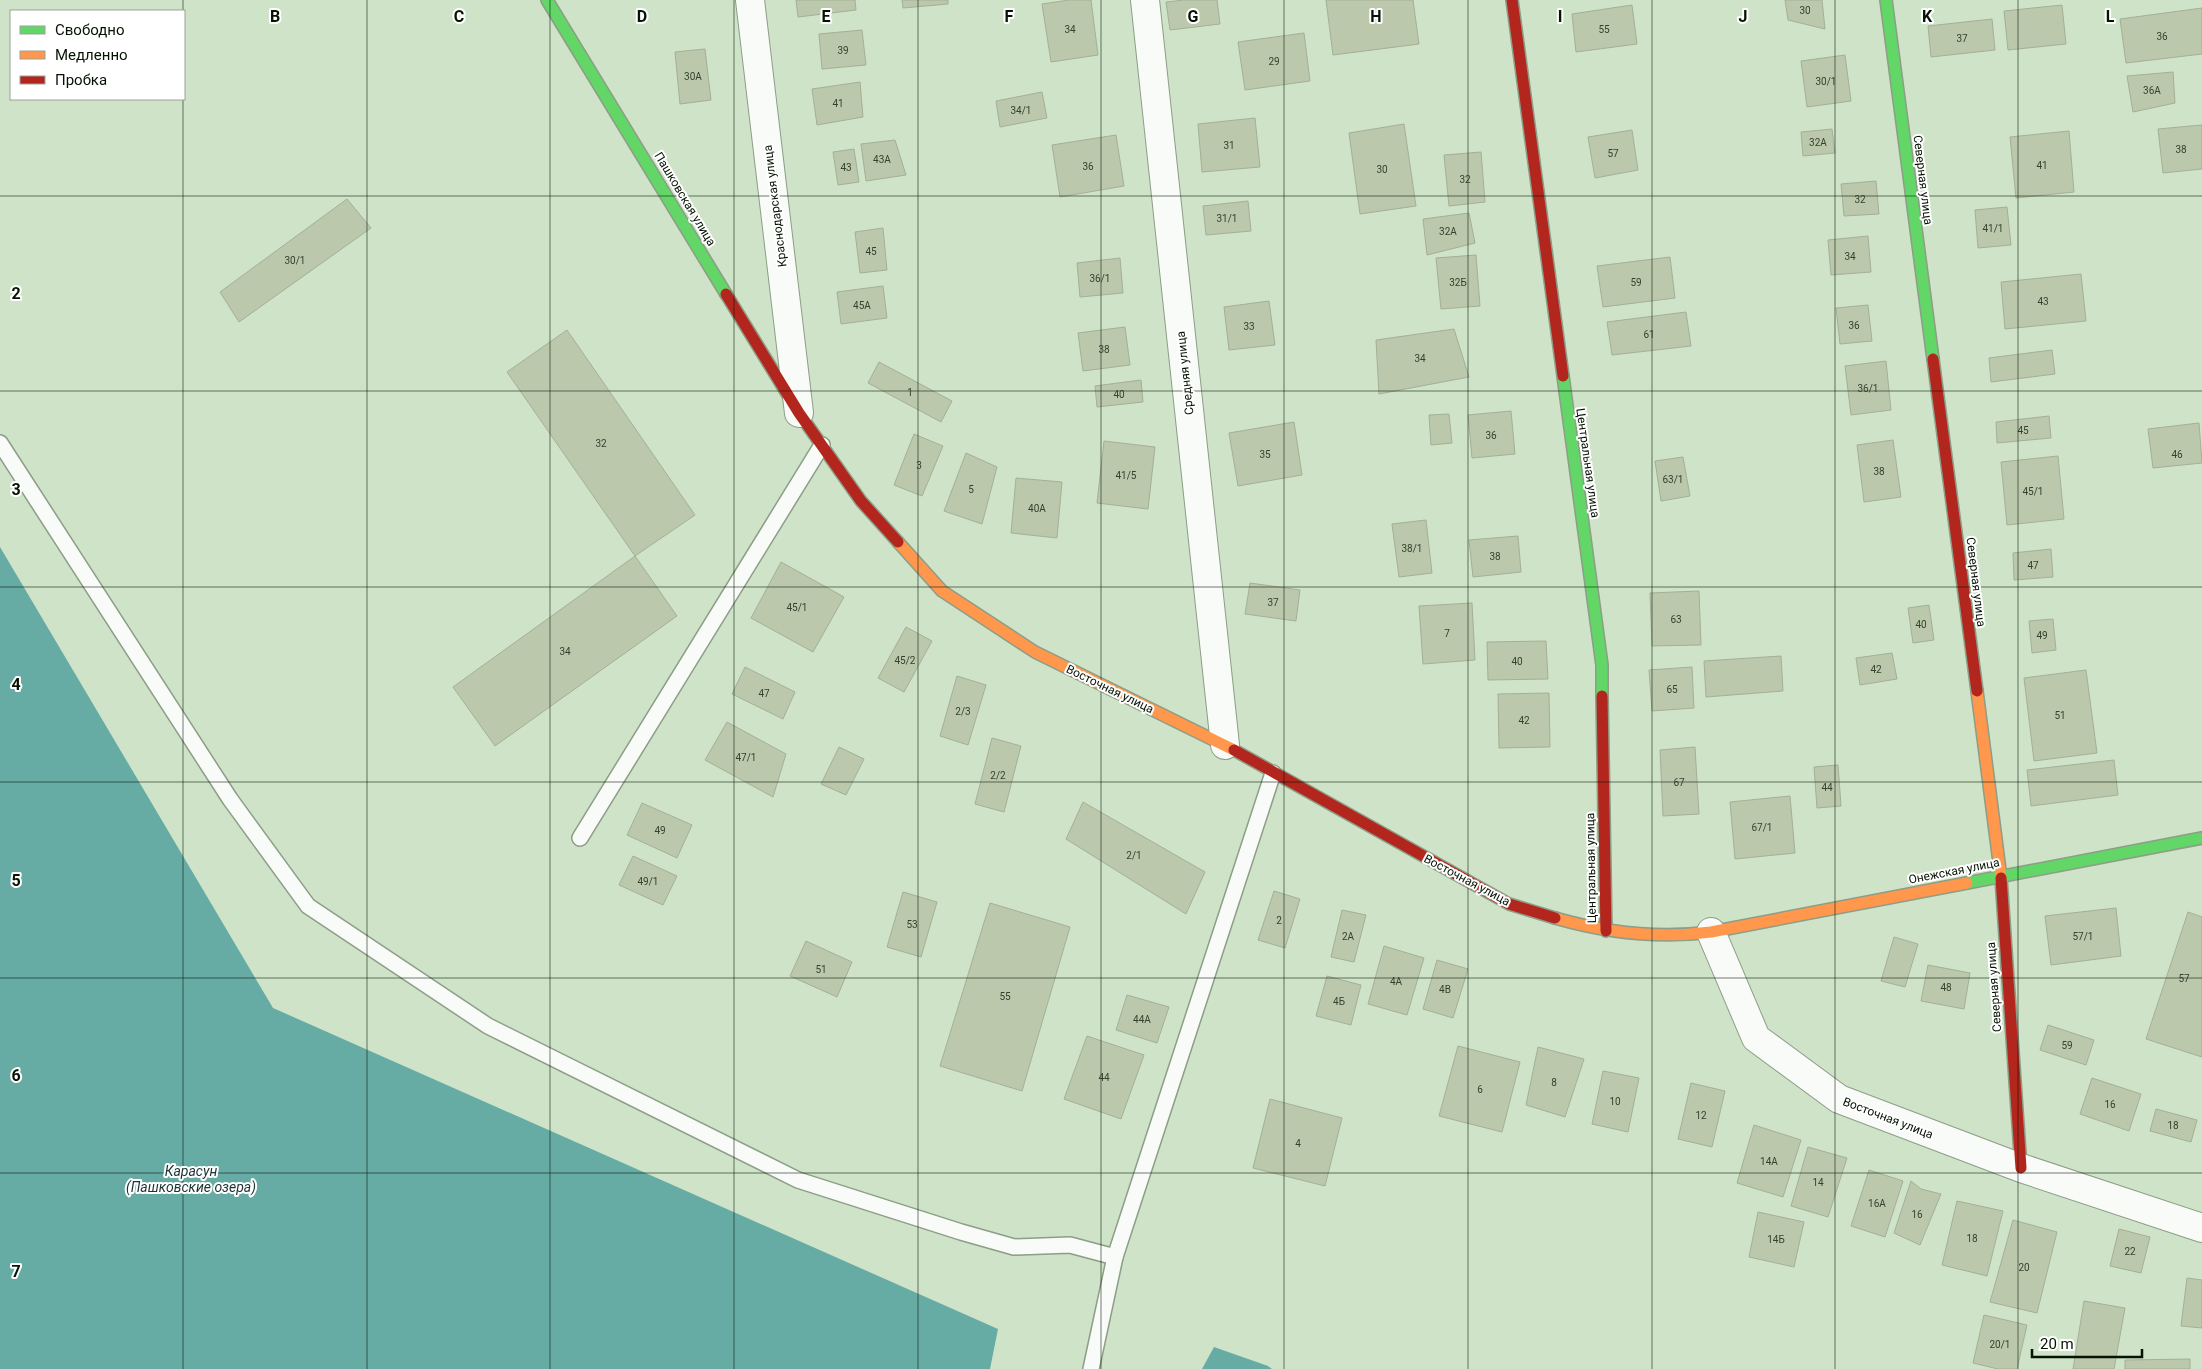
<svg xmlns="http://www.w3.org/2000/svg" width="2202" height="1369" viewBox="0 0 2202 1369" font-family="Roboto,sans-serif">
	<rect width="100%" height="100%" fill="#cee3c7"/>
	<g fill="#66aca5">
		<polygon points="0,547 273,1008 998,1329 990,1369 0,1369"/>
		<polygon points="1214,1347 1268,1366 1272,1369 1202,1369"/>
	</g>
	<g fill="#bbc8ac" stroke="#a4af98">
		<polygon points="796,0 855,0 856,10 798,17"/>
		<polygon points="902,0 948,0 948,4 903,8"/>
		<polygon points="1069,0 1091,0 1098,55 1051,62 1042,4"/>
		<polygon points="1184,0 1217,0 1220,24 1170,30 1166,2"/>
		<polygon points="1326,0 1413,0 1419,44 1333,55"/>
		<polygon points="1785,0 1822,0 1825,29 1788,20"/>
		<polygon points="1632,5 1637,44 1576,52 1572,14"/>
		<polygon points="2062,5 2066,44 2008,50 2004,11"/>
		<polygon points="2202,8 2202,54 2126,63 2120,19"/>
		<polygon points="1992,19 1995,50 1931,57 1928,26"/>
		<polygon points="862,30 866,65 822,69 819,34"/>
		<polygon points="1304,33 1310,81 1245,90 1238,42"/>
		<polygon points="705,49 711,100 680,104 675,52"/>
		<polygon points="1845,55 1851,101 1807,107 1801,61"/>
		<polygon points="2173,72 2175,103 2133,112 2127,76"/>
		<polygon points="860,82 863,117 817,125 812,89"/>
		<polygon points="1042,92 1047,118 1000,127 996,101"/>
		<polygon points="1255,118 1260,167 1202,172 1198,124"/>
		<polygon points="1404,124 1416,206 1360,214 1349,133"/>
		<polygon points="2202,125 2202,169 2163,173 2158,129"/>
		<polygon points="1832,129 1835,153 1803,156 1801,132"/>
		<polygon points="1632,130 1638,170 1595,178 1588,137"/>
		<polygon points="2069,131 2074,192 2016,198 2010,137"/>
		<polygon points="1116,135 1124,186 1060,197 1052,145"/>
		<polygon points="895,140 906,175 866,181 861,144"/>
		<polygon points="854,149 859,182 838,185 833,152"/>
		<polygon points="1481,152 1485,202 1449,206 1444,155"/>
		<polygon points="1876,181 1879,214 1844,216 1841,184"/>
		<polygon points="347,199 371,228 239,322 220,292"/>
		<polygon points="1248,201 1251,231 1206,235 1203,206"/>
		<polygon points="2007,207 2011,245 1978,248 1975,210"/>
		<polygon points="1469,213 1475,243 1427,255 1423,219"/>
		<polygon points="883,228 887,270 860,273 855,232"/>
		<polygon points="1868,236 1871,272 1831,275 1828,240"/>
		<polygon points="1476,255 1480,306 1441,309 1436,258"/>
		<polygon points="1670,257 1675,298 1603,307 1597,266"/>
		<polygon points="1120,258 1123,293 1080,297 1077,263"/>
		<polygon points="2081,274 2086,321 2005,329 2001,282"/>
		<polygon points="883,286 887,318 841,324 837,292"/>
		<polygon points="1269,301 1275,345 1229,350 1224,307"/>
		<polygon points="1868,305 1872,341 1840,344 1836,308"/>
		<polygon points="1686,312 1691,346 1612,355 1607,322"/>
		<polygon points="1125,327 1130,365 1083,371 1078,333"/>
		<polygon points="1454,329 1469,377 1379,394 1376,340"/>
		<polygon points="567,330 695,515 635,556 507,372"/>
		<polygon points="2052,350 2055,374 1991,382 1989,358"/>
		<polygon points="1886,361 1891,410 1851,415 1845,366"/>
		<polygon points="879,362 952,401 941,422 868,383"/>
		<polygon points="1141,380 1143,402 1097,407 1095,386"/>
		<polygon points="1511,411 1515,454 1472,458 1468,415"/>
		<polygon points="1449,414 1452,443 1431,445 1429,415"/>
		<polygon points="2049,416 2051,438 1997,443 1996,422"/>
		<polygon points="1294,422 1302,475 1238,486 1229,433"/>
		<polygon points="2199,423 2202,463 2153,468 2148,429"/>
		<polygon points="914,434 943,446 922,496 894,485"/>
		<polygon points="1893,440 1901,497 1864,502 1857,445"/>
		<polygon points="1104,441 1155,447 1148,509 1097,503"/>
		<polygon points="966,453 997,467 982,524 944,511"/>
		<polygon points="2058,456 2064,519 2007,525 2001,462"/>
		<polygon points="1683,457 1690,496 1661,501 1655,461"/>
		<polygon points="1016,478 1062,482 1057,538 1011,533"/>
		<polygon points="1426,520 1432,573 1399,577 1392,524"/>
		<polygon points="1518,536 1521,572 1473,577 1469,540"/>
		<polygon points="2051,549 2053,577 2014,580 2013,553"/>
		<polygon points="635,556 677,616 495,746 453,687"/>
		<polygon points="781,562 844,597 813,652 751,618"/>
		<polygon points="1250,583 1300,590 1296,621 1245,614"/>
		<polygon points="1699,591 1701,645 1652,646 1650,593"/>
		<polygon points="1472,603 1475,660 1423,664 1419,606"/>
		<polygon points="1929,605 1934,640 1913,643 1908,608"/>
		<polygon points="2053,619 2056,650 2032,653 2029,621"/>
		<polygon points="906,627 932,641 904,692 878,678"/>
		<polygon points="1546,641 1548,679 1488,680 1487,642"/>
		<polygon points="1892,653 1897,679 1860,685 1856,658"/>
		<polygon points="1781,656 1783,691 1706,697 1704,661"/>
		<polygon points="745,667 795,692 783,719 732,694"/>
		<polygon points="1692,667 1694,708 1652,711 1649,670"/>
		<polygon points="2086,670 2097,753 2034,761 2024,678"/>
		<polygon points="957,676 986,685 968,745 940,736"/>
		<polygon points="1549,693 1550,747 1499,748 1498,694"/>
		<polygon points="727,722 786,754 773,797 705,760"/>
		<polygon points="992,738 1021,746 1004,812 975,804"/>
		<polygon points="839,747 864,759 846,795 821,784"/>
		<polygon points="1695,747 1699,814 1663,816 1660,750"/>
		<polygon points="2114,760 2118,795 2031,806 2027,770"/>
		<polygon points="1838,765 1841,806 1817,808 1814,767"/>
		<polygon points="1790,796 1795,853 1735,859 1730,802"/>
		<polygon points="1083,802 1205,872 1186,914 1066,839"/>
		<polygon points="642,803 692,825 677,858 627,835"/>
		<polygon points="633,856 677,876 663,905 619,885"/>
		<polygon points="1274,891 1300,899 1285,948 1258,940"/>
		<polygon points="903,892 937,902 921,957 887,947"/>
		<polygon points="990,903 1070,927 1022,1091 940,1066"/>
		<polygon points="2116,908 2121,956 2051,965 2045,916"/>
		<polygon points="1342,910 1366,915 1354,962 1331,957"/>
		<polygon points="2188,912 2202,917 2202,1057 2146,1039"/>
		<polygon points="1894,937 1918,944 1905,987 1881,981"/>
		<polygon points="806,941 852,962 837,997 790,976"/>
		<polygon points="1384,946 1424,958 1407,1015 1368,1004"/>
		<polygon points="1437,960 1468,969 1453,1018 1423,1009"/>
		<polygon points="1928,965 1970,973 1964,1009 1921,1001"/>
		<polygon points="1327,976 1361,985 1351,1025 1316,1016"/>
		<polygon points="1127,995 1169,1007 1157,1043 1116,1030"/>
		<polygon points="2048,1025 2094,1040 2086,1065 2040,1050"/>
		<polygon points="1087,1036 1144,1055 1121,1119 1064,1099"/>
		<polygon points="1458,1046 1520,1062 1502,1132 1439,1116"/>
		<polygon points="1538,1047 1584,1059 1565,1117 1526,1105"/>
		<polygon points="1603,1071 1639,1078 1628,1132 1592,1124"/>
		<polygon points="2092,1078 2141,1094 2129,1131 2080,1114"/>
		<polygon points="1691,1083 1725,1091 1712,1147 1678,1139"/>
		<polygon points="1270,1099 1342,1118 1325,1186 1253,1168"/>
		<polygon points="2156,1109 2197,1120 2191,1142 2150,1131"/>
		<polygon points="1754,1125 1801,1140 1783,1197 1737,1183"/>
		<polygon points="1808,1147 1847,1158 1828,1217 1791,1206"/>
		<polygon points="1869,1170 1903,1181 1885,1237 1851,1226"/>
		<polygon points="1911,1181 1921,1189 1941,1194 1920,1245 1894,1233"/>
		<polygon points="1957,1201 2003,1211 1987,1276 1942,1265"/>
		<polygon points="1758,1212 1804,1222 1794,1267 1749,1257"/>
		<polygon points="2013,1220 2057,1232 2037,1313 1990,1302"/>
		<polygon points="2119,1229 2150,1237 2141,1273 2110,1266"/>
		<polygon points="2187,1278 2202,1280 2202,1328 2181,1326"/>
		<polygon points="2084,1301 2125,1308 2114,1369 2073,1369"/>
		<polygon points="1984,1315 2027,1325 2017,1369 1998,1369 1973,1363"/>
		<polygon points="2190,1359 2190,1369 2125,1369 2125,1360"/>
	</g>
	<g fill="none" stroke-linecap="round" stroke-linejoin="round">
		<g stroke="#8d9d87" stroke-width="18">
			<g id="lane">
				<polyline points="0,443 230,799 308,906 488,1026 798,1180 961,1232 1014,1247 1070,1245 1115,1257"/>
				<polyline points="580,838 822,445"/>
				<polyline points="1091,1369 1115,1257 1273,773"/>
			</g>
		</g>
		<g stroke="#8d9d87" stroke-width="30">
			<g id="street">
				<polyline points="750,0 799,413"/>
				<polyline points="1145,0 1225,745"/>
				<polyline points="1711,932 1756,1038 1839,1099 2021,1168 2202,1228"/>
			</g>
		</g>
		<g stroke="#8d9d87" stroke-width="14">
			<g id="fast">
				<polyline points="547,0 726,294"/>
				<polyline points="1886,0 1933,359"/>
				<polyline points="1563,376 1602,665 1602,696"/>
				<polyline points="1967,883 2202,838"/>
			</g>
		</g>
		<g stroke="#8d9d87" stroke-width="14">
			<g id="slow">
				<polyline points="898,542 942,591 1035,652 1234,750"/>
				<polyline points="1977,691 2001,878"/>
				<path d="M1555,918C1607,933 1657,939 1711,932L1967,883"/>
			</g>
		</g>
		<g stroke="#8d9d87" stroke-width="14">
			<g id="jam">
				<polyline points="1512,0 1563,376"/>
				<polyline points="726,294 799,413 861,501 898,542"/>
				<polyline points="1933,359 1977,691"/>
				<polyline points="1602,696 1606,931"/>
				<polyline points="1234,750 1509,904 1555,918"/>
				<polyline points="2001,878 2021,1168"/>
			</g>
		</g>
		<use href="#lane" stroke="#f8fbf7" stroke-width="15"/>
		<use href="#street" stroke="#f8fbf7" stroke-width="28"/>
		<use href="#fast" stroke="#63d668" stroke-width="11"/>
		<use href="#slow" stroke="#ff974d" stroke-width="11"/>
		<use href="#jam" stroke="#b3261e" stroke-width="11"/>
	</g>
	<path fill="none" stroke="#061303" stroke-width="1" stroke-opacity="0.55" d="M183,0V11M367,0V1369M550,0V1369M734,0V1369M918,0V1369M1101,0V1369M1284,0V1369M1468,0V1369M1652,0V1369M1835,0V1369M2018,0V1369M183,99V1369M0,196H2202M0,391H2202M0,587H2202M0,782H2202M0,978H2202M0,1173H2202"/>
	<g text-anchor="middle" stroke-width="4" stroke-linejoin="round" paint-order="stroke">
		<g font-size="10" fill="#33402d">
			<text x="1805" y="14">30</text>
			<text x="1070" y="33">34</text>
			<text x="1604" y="33">55</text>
			<text x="2162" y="40">36</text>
			<text x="1962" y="42">37</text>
			<text x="843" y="54">39</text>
			<text x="1274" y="65">29</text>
			<text x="693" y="80">30А</text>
			<text x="1826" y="85">30/1</text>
			<text x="2152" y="94">36А</text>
			<text x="838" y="107">41</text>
			<text x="1021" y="114">34/1</text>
			<text x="1818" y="146">32А</text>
			<text x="1229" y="149">31</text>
			<text x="2181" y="153">38</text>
			<text x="1613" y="157">57</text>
			<text x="882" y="163">43А</text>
			<text x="2042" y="169">41</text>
			<text x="1088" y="170">36</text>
			<text x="846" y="171">43</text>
			<text x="1382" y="173">30</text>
			<text x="1465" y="183">32</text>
			<text x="1860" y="203">32</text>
			<text x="1227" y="222">31/1</text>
			<text x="1993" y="232">41/1</text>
			<text x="1448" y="235">32А</text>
			<text x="871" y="255">45</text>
			<text x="1850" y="260">34</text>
			<text x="295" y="264">30/1</text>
			<text x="1100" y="282">36/1</text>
			<text x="1458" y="286">32Б</text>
			<text x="1636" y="286">59</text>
			<text x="2043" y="305">43</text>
			<text x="862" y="309">45А</text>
			<text x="1854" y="329">36</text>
			<text x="1249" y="330">33</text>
			<text x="1649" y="338">61</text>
			<text x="1104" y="353">38</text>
			<text x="1420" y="362">34</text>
			<text x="1868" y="392">36/1</text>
			<text x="910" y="396">1</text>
			<text x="1119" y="398">40</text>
			<text x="2023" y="434">45</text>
			<text x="1491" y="439">36</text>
			<text x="601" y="447">32</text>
			<text x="1265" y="458">35</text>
			<text x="2177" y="458">46</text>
			<text x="919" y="469">3</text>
			<text x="1879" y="475">38</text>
			<text x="1126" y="479">41/5</text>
			<text x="1673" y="483">63/1</text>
			<text x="971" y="493">5</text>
			<text x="2033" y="495">45/1</text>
			<text x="1037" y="512">40А</text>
			<text x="1412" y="552">38/1</text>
			<text x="1495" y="560">38</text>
			<text x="2033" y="569">47</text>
			<text x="1273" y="606">37</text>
			<text x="797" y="611">45/1</text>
			<text x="1676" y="623">63</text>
			<text x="1921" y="628">40</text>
			<text x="1447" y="637">7</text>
			<text x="2042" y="639">49</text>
			<text x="565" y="655">34</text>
			<text x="905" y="664">45/2</text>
			<text x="1517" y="665">40</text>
			<text x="1876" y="673">42</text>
			<text x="1672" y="693">65</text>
			<text x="764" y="697">47</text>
			<text x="963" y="715">2/3</text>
			<text x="2060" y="719">51</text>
			<text x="1524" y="724">42</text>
			<text x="746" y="761">47/1</text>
			<text x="998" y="779">2/2</text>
			<text x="1679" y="786">67</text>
			<text x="1827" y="791">44</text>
			<text x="1762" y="831">67/1</text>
			<text x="660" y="834">49</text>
			<text x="1134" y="859">2/1</text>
			<text x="648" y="885">49/1</text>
			<text x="1279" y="924">2</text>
			<text x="912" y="928">53</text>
			<text x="1348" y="940">2А</text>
			<text x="2083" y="940">57/1</text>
			<text x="821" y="973">51</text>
			<text x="2184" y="982">57</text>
			<text x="1396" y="985">4А</text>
			<text x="1946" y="991">48</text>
			<text x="1445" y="993">4В</text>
			<text x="1005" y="1000">55</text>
			<text x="1339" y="1005">4Б</text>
			<text x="1142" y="1023">44А</text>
			<text x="2067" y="1049">59</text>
			<text x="1104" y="1081">44</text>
			<text x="1554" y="1086">8</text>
			<text x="1480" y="1093">6</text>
			<text x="1615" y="1105">10</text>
			<text x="2110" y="1108">16</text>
			<text x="1701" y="1119">12</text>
			<text x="2173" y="1129">18</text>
			<text x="1298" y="1147">4</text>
			<text x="1769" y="1165">14А</text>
			<text x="1818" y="1186">14</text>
			<text x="1877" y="1207">16А</text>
			<text x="1917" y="1218">16</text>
			<text x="1972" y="1242">18</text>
			<text x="1776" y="1243">14Б</text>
			<text x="2130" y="1255">22</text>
			<text x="2024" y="1271">20</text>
			<text x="2000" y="1348">20/1</text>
		</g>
		<g font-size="12" fill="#061303" stroke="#fff">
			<text transform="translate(1923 180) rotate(83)" y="4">Северная улица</text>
			<text transform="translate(685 199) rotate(59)" y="4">Пашковская улица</text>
			<text transform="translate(775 206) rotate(-97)" y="4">Краснодарская улица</text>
			<text transform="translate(1185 373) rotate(-96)" y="4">Средняя улица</text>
			<text transform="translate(1588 463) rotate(82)" y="4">Центральная улица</text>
			<text transform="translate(1976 582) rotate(83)" y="4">Северная улица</text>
			<text transform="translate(1110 689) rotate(26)" y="4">Восточная улица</text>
			<text transform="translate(1591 868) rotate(-91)" y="4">Центральная улица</text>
			<text transform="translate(1954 871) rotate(-11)" y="4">Онежская улица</text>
			<text transform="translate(1467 880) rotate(28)" y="4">Восточная улица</text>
			<text transform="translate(1994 987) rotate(-94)" y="4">Северная улица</text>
			<text transform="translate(1888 1118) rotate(21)" y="4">Восточная улица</text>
		</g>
		<g font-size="14" font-style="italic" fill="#1c3232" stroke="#fff">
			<text x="191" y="1176">Карасун<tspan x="191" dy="16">(Пашковские озера)</tspan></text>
		</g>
	</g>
	<g font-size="16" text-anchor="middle" font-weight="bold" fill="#061303" stroke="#fff" stroke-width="4" stroke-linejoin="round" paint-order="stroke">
		<text x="275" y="22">B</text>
		<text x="459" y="22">C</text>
		<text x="642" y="22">D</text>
		<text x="826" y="22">E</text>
		<text x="1009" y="22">F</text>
		<text x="1193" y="22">G</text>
		<text x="1376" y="22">H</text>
		<text x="1560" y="22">I</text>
		<text x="1743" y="22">J</text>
		<text x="1927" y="22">K</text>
		<text x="2110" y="22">L</text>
		<text x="16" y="299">2</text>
		<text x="16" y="495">3</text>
		<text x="16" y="690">4</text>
		<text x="16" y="886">5</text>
		<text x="16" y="1081">6</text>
		<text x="16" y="1277">7</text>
	</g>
	<rect x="10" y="10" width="175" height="90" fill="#ffffff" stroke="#9ba19a"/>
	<rect x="20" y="26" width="25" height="8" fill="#63d668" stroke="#9ba19a"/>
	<text x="55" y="35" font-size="15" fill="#061303">Свободно</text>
	<rect x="20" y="51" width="25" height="8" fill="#ff974d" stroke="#9ba19a"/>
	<text x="55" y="60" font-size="15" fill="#061303">Медленно</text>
	<rect x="20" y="76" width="25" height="8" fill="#b3261e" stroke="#9ba19a"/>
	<text x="55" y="85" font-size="15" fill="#061303">Пробка</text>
	<path d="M2032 1349v8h110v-8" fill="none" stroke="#061303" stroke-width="2.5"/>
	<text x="2040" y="1349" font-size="15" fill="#061303" stroke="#ffffff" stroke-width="4" paint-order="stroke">20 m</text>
</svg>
